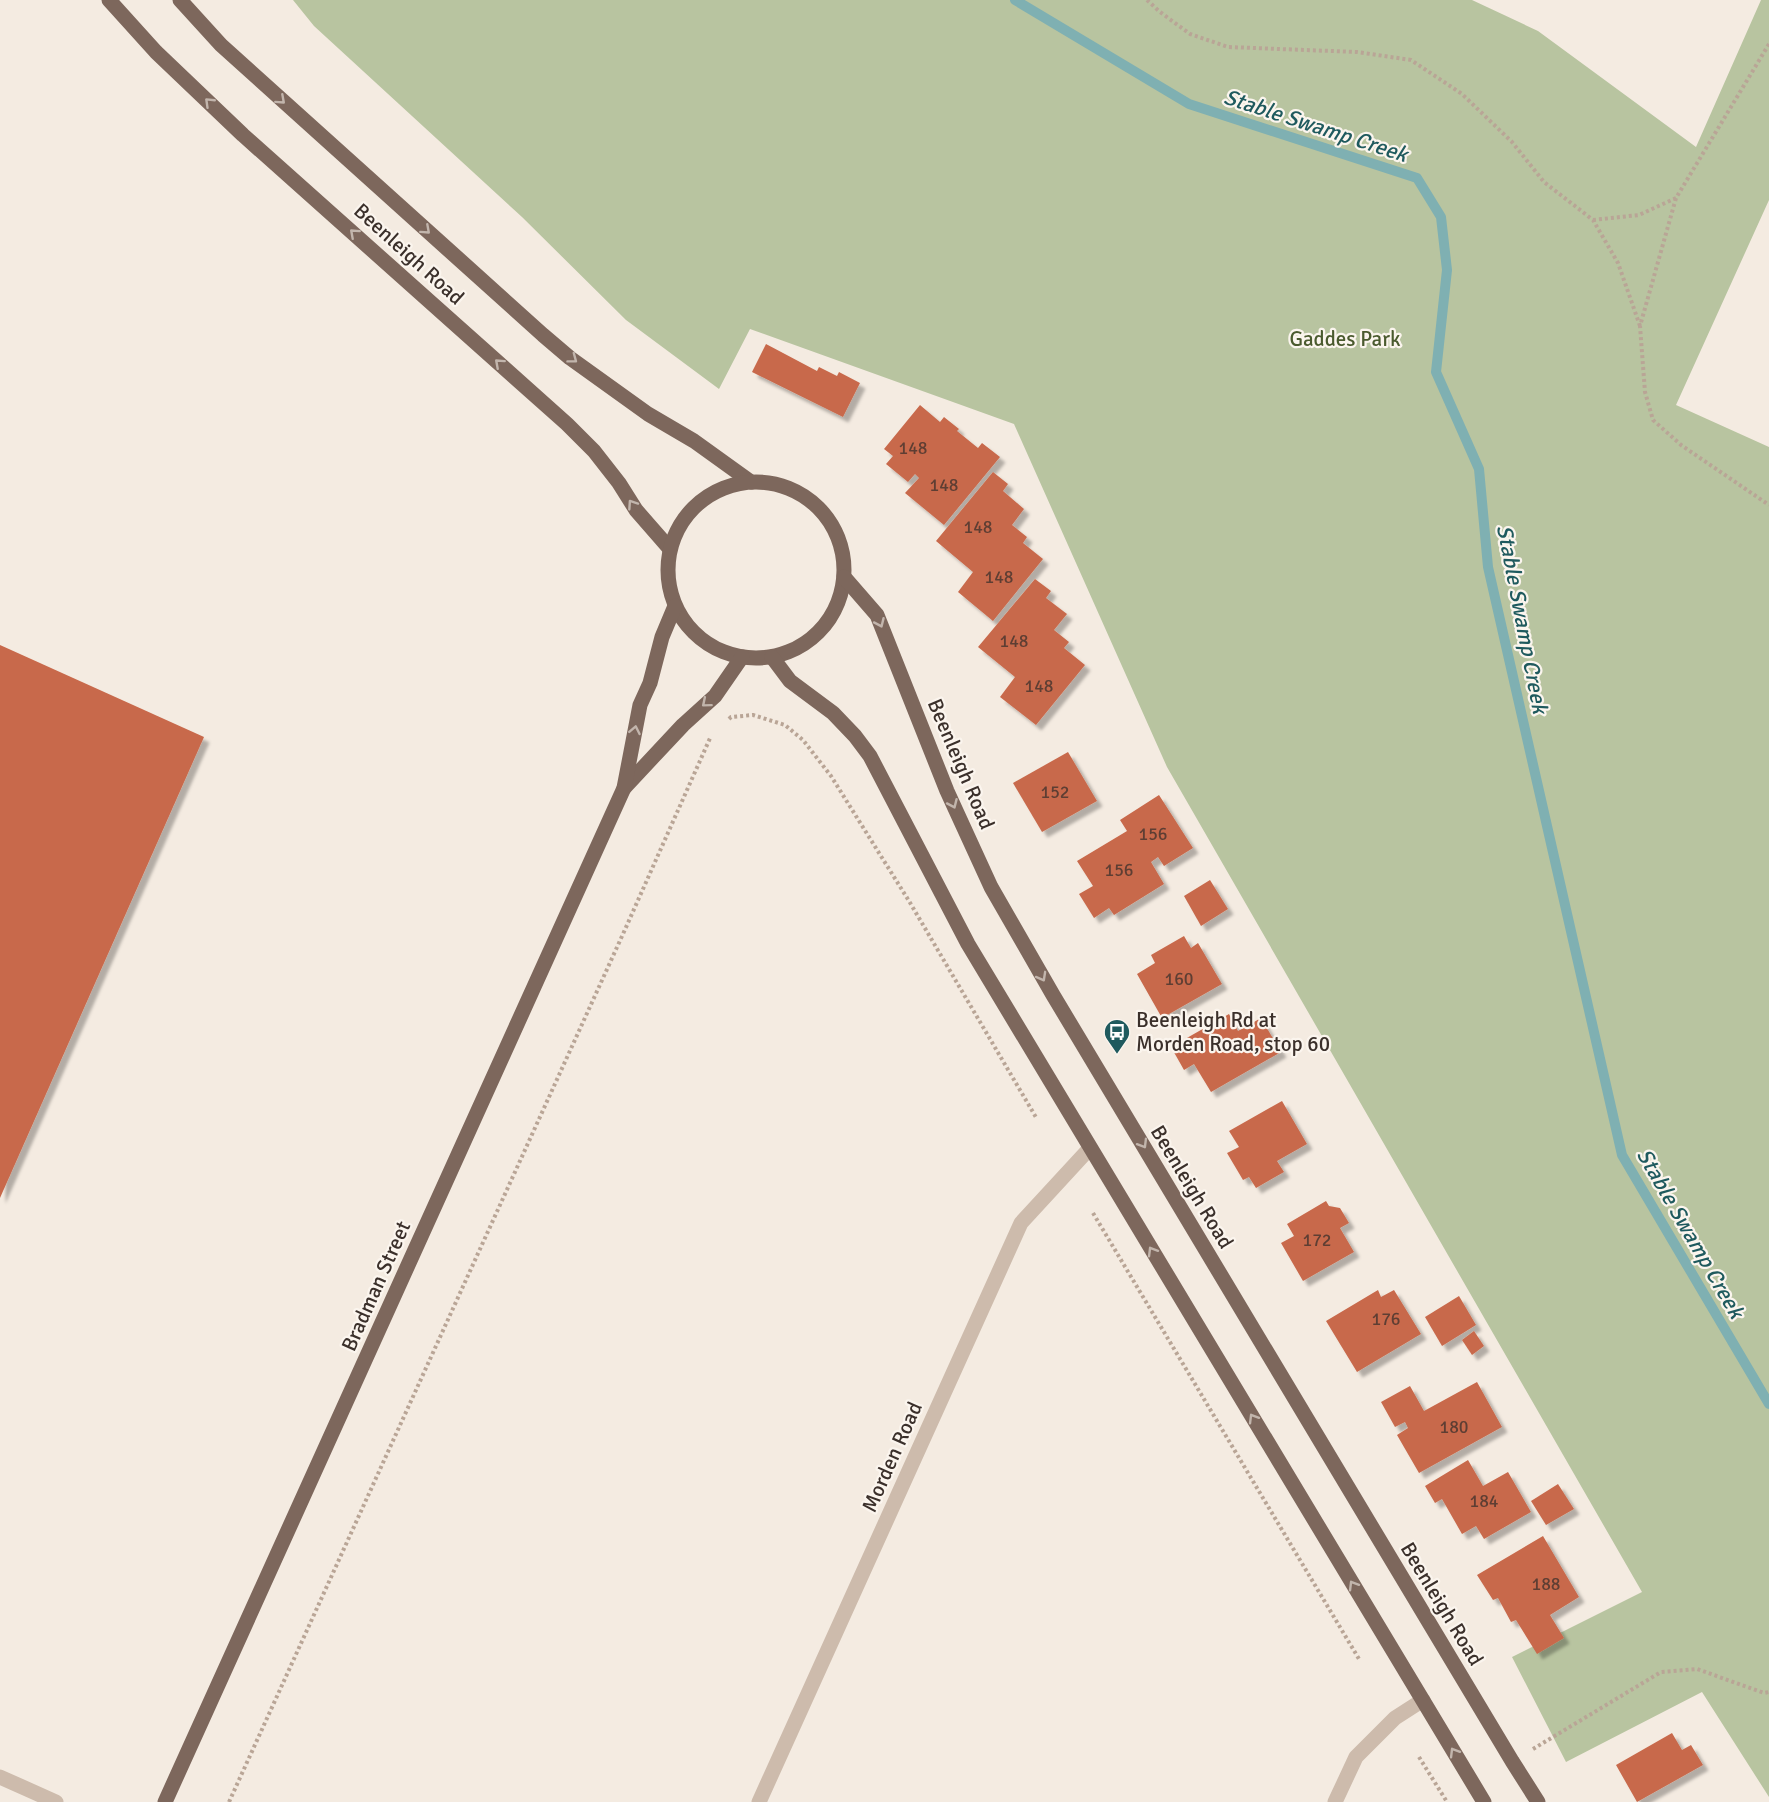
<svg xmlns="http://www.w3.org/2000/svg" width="1769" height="1802" viewBox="0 0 1769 1802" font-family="Signika,sans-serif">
	<defs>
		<filter id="shadow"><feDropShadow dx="5.5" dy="5.5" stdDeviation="1.5" flood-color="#0004"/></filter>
	</defs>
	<rect width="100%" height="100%" fill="#f4ebe1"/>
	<polygon fill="#b8c4a0" points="293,0 1472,0 1538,31 1696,147 1761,0 1769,0 1769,200 1676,405 1769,447 1769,1797 1702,1692 1566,1762 1512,1657 1642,1592 1167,767 1014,424 750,329 719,389 626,320 522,217 314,26"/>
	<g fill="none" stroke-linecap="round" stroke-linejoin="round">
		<polyline stroke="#7fb0b2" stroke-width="10" points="1015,0 1189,104 1417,178 1441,217 1447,270 1436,372 1479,469 1488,567 1622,1155 1769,1404"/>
	</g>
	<g fill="#c8694b" filter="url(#shadow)">
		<polygon points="766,344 817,371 819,367 837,376 839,372 860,383 843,417 752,372"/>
		<polygon points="920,405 940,422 944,417 959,429 957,431 978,448 982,443 1000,457 944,525 905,493 919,478 915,474 908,482 886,464 893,456 884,449"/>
		<polygon points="993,472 1008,484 1003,491 1024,509 1012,525 1027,537 1023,543 1043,559 993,621 958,592 973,572 936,541"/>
		<polygon points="1035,579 1051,591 1046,598 1067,614 1054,630 1069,642 1064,648 1085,665 1036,725 1000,697 1015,677 978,647"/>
		<polygon points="0,645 204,737 0,1198"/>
		<polygon points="1068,752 1097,801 1042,832 1013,783"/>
		<polygon points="1159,795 1193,848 1164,866 1158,857 1151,862 1164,884 1114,915 1109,908 1094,918 1079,894 1093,886 1077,861 1127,831 1120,820"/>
		<polygon points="1210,880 1228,909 1201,926 1184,896"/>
		<polygon points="1184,936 1191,948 1198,943 1222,984 1162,1018 1137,974 1155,963 1151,955"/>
		<polygon points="1229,1014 1238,1031 1261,1018 1281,1052 1211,1092 1194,1064 1184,1070 1171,1047"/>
		<polygon points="1282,1101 1307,1144 1277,1161 1284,1172 1256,1188 1249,1177 1243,1180 1227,1153 1239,1147 1229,1131"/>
		<polygon points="1326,1201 1329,1206 1340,1208 1349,1223 1340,1228 1354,1252 1303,1281 1281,1243 1294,1236 1287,1224"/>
		<polygon points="1378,1290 1381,1297 1394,1290 1421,1334 1357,1372 1326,1321"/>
		<polygon points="1459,1296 1476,1325 1442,1346 1425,1317"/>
		<polygon points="1474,1331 1484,1346 1472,1355 1462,1340"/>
		<polygon points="1477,1382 1502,1427 1419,1473 1397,1435 1408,1428 1405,1422 1395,1427 1381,1402 1410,1386 1424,1411"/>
		<polygon points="1468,1460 1483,1486 1508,1472 1531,1512 1484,1539 1476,1526 1462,1534 1442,1499 1435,1503 1425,1486"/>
		<polygon points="1558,1484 1574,1509 1546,1525 1531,1501"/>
		<polygon points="1543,1536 1579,1597 1550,1615 1564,1638 1537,1654 1516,1620 1511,1622 1498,1598 1493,1600 1477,1575"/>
		<polygon points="1672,1733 1682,1750 1691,1745 1703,1765 1637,1802 1616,1765"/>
	</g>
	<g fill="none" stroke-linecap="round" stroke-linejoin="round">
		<g stroke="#b9a596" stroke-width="4" stroke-dasharray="3 3" stroke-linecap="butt">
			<polyline points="1147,0 1160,12 1190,34 1228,47 1357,52 1411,60 1462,94 1512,142 1544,182 1593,220 1618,263 1640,326"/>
			<polyline points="1769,44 1676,198 1640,326 1645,392 1653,420 1681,445 1769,505"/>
			<polyline points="1593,220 1639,215 1676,198"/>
			<polyline points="729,719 731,717 753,715 785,725 803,740 831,776 909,901 1037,1119"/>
			<polyline points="1093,1213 1359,1659"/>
			<polyline points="1533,1749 1661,1672 1697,1669 1764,1693 1769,1692"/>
			<polyline points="1419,1757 1447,1802"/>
			<polyline points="229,1802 623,934 711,736"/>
		</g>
		<g stroke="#cdbbac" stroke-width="15">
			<polyline points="0,1777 56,1802"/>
			<polyline points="759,1802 1021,1223 1090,1148"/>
			<polyline points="1335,1802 1356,1757 1395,1718 1423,1700"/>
		</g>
		<g stroke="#7d675c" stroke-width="15">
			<polyline points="109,0 156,52 243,135 567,424 594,451 619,483 636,510 670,549"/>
			<polyline points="180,0 221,45 543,335 570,358 648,414 694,441 751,482"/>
			<circle cx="756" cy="570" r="88"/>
			<polyline points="844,577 877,615 947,791 991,887 1053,995 1512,1761 1538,1802"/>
			<polyline points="772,657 790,681 833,713 855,736 870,756 968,944 1484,1802"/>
			<polyline points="624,788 683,725 715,696 742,657"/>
			<polyline points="165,1802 624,788 640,705 650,683 662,637 675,606"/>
		</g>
	</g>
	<defs><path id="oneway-chevron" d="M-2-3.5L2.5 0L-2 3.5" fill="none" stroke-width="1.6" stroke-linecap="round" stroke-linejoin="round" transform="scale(1.5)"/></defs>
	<g stroke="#c2b5ac">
		<use href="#oneway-chevron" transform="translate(281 100) rotate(42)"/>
		<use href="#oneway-chevron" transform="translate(209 102) rotate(-136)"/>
		<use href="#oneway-chevron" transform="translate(426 230) rotate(42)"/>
		<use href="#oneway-chevron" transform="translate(354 233) rotate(-138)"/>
		<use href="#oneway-chevron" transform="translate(573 359) rotate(37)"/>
		<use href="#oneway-chevron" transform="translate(499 363) rotate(-138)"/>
		<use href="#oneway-chevron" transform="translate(632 504) rotate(-124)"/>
		<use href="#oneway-chevron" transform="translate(880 623) rotate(66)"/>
		<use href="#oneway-chevron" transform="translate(706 703) rotate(140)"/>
		<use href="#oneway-chevron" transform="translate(635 730) rotate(-79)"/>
		<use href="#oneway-chevron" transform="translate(953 804) rotate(66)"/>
		<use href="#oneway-chevron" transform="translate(1042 977) rotate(61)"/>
		<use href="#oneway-chevron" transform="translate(1143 1144) rotate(59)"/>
		<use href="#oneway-chevron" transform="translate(1152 1251) rotate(-121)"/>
		<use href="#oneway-chevron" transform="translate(1253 1418) rotate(-121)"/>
		<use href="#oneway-chevron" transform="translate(1353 1585) rotate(-121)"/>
		<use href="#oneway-chevron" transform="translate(1454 1752) rotate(-121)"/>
	</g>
	<defs>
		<g id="bus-pin" transform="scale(1.35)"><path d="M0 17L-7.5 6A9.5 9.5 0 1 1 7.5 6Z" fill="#1f5a5e" stroke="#fbf5ee"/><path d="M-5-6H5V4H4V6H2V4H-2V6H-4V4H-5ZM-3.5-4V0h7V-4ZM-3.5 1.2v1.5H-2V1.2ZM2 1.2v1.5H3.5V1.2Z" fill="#fff"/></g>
	</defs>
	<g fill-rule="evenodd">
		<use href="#bus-pin" x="1117" y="1032"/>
	</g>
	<g text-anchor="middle" stroke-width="4.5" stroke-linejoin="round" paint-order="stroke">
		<g font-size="18" fill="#5e3e33">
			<text x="913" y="454">148</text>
			<text x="944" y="491">148</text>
			<text x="978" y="533">148</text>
			<text x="999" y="583">148</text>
			<text x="1014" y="647">148</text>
			<text x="1039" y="692">148</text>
			<text x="1055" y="798">152</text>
			<text x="1153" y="840">156</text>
			<text x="1119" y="876">156</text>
			<text x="1179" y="985">160</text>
			<text x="1317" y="1246">172</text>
			<text x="1386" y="1325">176</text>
			<text x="1454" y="1433">180</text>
			<text x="1484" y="1507">184</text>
			<text x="1546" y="1590">188</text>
		</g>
		<g font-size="21" fill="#3b302b" stroke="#fbf5ee">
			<text transform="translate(409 254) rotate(42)" y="7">Beenleigh Road</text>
			<text transform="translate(961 764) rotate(67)" y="7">Beenleigh Road</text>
			<text transform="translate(1192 1187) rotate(59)" y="7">Beenleigh Road</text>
			<text transform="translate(376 1286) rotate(-66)" y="7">Bradman Street</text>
			<text transform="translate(892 1457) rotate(-66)" y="7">Morden Road</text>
			<text transform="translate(1442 1604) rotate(59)" y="7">Beenleigh Road</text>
		</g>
		<g font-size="21" fill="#4a5a2e" stroke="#fbf5ee">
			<text x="1345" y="346">Gaddes Park</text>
		</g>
		<g font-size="21" fill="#3b302b" stroke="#fbf5ee" text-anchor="start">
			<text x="1136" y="1027">Beenleigh Rd at<tspan x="1136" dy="24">Morden Road, stop 60</tspan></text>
		</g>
		<g font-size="22" font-style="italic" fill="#1f5a5e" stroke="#fbf5ee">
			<text transform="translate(1316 125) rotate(18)" y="8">Stable Swamp Creek</text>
			<text transform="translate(1523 619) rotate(79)" y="8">Stable Swamp Creek</text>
			<text transform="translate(1691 1233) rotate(60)" y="8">Stable Swamp Creek</text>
		</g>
	</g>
</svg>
